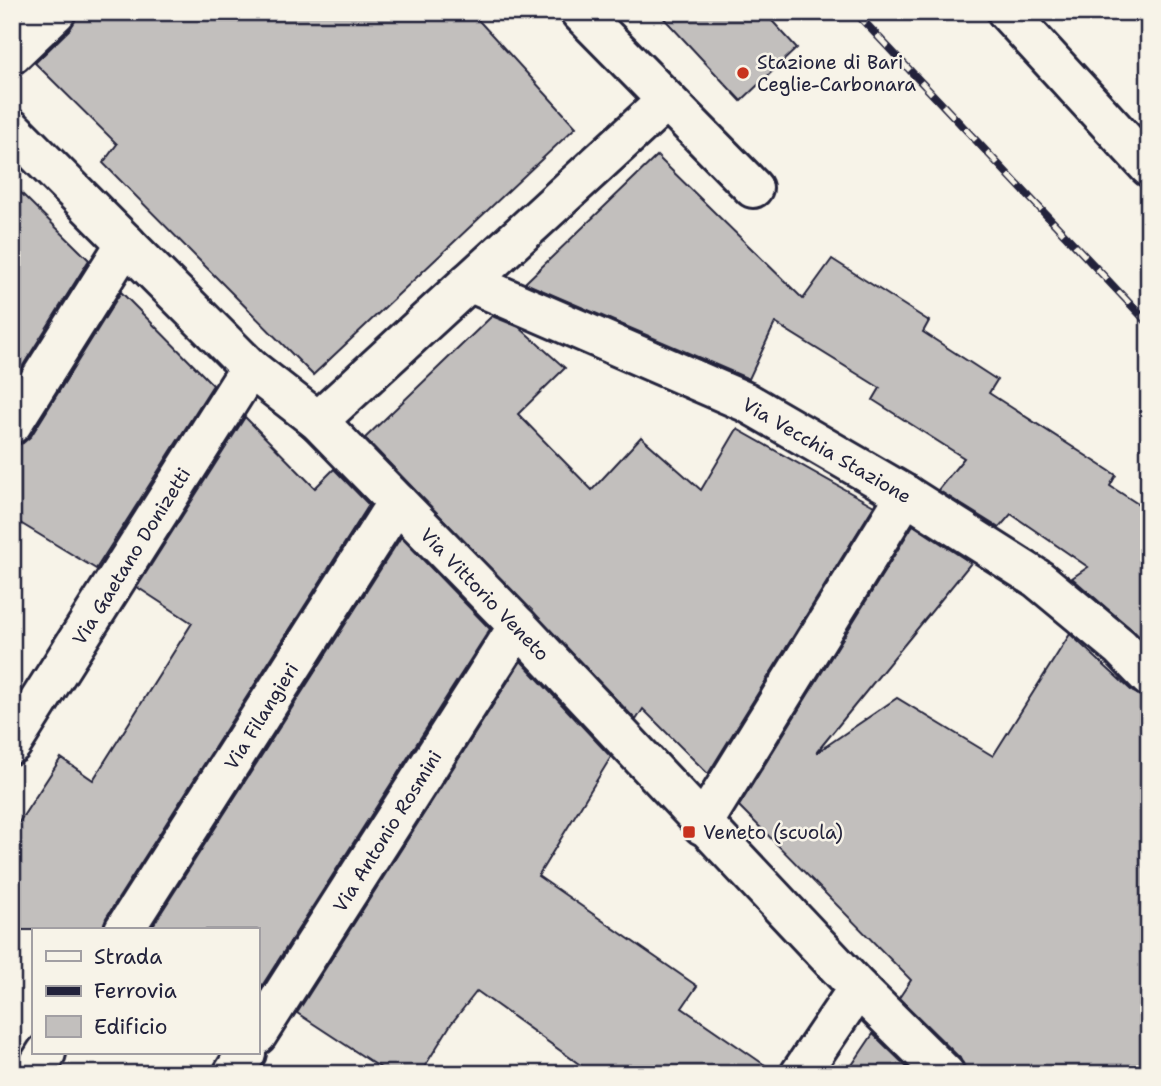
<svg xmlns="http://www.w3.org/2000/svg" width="1161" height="1086" viewBox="0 0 1161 1086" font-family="'Shantell Sans',sans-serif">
	<rect width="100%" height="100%" fill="#f7f3e8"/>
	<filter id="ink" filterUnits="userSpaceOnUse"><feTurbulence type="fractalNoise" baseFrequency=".0143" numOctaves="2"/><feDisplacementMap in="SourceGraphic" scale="14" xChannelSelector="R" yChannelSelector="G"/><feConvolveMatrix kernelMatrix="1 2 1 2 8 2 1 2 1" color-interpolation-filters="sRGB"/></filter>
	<g filter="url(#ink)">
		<g fill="#c2bfbd" stroke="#22223b" stroke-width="2">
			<polygon points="77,12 471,12 576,127 313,375 103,163 117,144 35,63 71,28"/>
			<polygon points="658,12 764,12 797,48 741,101"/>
			<polygon points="657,156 803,299 832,259 929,321 923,332 997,380 989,393 1116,475 1110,486 1149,511 1149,645 1072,578 1088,567 1011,514 999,528 938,490 964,458 873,400 880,388 775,323 749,379 525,283"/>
			<polygon points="12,184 89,260 12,383"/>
			<polygon points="121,292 213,385 96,569 12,518 12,446 23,443 31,436"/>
			<polygon points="492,316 519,327 565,368 518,414 592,490 641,437 701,490 737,429 874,506 708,774 643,709 636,720 365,438"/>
			<polygon points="245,417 315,488 334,469 369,505 106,918 102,930 12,930 12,833 61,758 93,780 192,623 137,587"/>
			<polygon points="913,525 971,563 816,753 897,698 993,756 1070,634 1133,692 1149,698 1149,1074 966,1074 960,1058 899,998 911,980 739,806"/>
			<polygon points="401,537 490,629 260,989 257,987 257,930 150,930"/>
			<polygon points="521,661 611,757 538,876 697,986 682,1008 778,1074 593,1074 477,991 451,1024 420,1074 390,1074 297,1013"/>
			<polygon points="873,1034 914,1074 846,1074"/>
		</g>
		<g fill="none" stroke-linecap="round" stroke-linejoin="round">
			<g stroke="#22223b" stroke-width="44">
				<g id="minor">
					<polyline points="580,12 753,188"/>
					<polyline points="1007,12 1149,167"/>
					<polyline points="12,54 56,12"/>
					<polyline points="469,282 746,402 906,495 1038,579 1120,647 1149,677"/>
					<polyline points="318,421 666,101"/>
					<polyline points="12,424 126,243"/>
					<polyline points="12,744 250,368"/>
					<polyline points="702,825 906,495"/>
					<polyline points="124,930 397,502"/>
					<polyline points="257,1035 518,626"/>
					<polyline points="33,1074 46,1053"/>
					<polyline points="233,1074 246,1053"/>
					<polyline points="800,1074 858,988"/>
				</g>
			</g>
			<g stroke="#22223b" stroke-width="44">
				<polyline id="tertiary" points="12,129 250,368 318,421 518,626 858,988 945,1074"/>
			</g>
			<use href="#minor" stroke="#f7f3e8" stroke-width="38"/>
			<use href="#tertiary" stroke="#f7f3e8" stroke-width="38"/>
			<g stroke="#22223b" stroke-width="8">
				<polyline id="rail" points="855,12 1149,324"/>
			</g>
			<use href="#rail" stroke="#f7f3e8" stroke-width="5" stroke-dasharray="16" stroke-linecap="butt"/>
		</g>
	</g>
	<g fill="#c8321e" stroke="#f7f3e8" stroke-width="2.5">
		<circle cx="743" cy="73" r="7"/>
		<rect x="682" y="825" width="14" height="14" rx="3.5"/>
	</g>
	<g text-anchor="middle" stroke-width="5" stroke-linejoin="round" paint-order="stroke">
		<g font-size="19" fill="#22223b" stroke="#f7f3e8" text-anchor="start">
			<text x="757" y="69">Stazione di Bari<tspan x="757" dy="22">Ceglie-Carbonara</tspan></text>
			<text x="703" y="839">Veneto (scuola)</text>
		</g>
		<g font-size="19" fill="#22223b" stroke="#f7f3e8">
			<text transform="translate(827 450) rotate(30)" y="7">Via Vecchia Stazione</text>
			<text transform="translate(131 556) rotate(-58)" y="7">Via Gaetano Donizetti</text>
			<text transform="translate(485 594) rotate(46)" y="7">Via Vittorio Veneto</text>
			<text transform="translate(261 716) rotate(-58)" y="7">Via Filangieri</text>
			<text transform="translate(387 831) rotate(-58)" y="7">Via Antonio Rosmini</text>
		</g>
	</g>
	<rect width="1161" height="1086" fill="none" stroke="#f7f3e8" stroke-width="42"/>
	<rect x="21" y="21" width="1119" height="1044" fill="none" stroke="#22223b" stroke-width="2.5" filter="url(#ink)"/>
	<rect x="32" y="928" width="228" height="126" fill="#f7f3e8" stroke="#a29fa3" stroke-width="2"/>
	<rect x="46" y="951" width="35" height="10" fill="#f7f3e8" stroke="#a29fa3" stroke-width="2"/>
	<text x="94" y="964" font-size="21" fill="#22223b">Strada</text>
	<rect x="46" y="986" width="35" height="10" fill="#22223b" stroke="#a29fa3" stroke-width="2"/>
	<text x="94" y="998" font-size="21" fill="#22223b">Ferrovia</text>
	<rect x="46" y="1016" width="35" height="21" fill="#c2bfbd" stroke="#a29fa3" stroke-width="2"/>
	<text x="94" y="1034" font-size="21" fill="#22223b">Edificio</text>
</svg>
